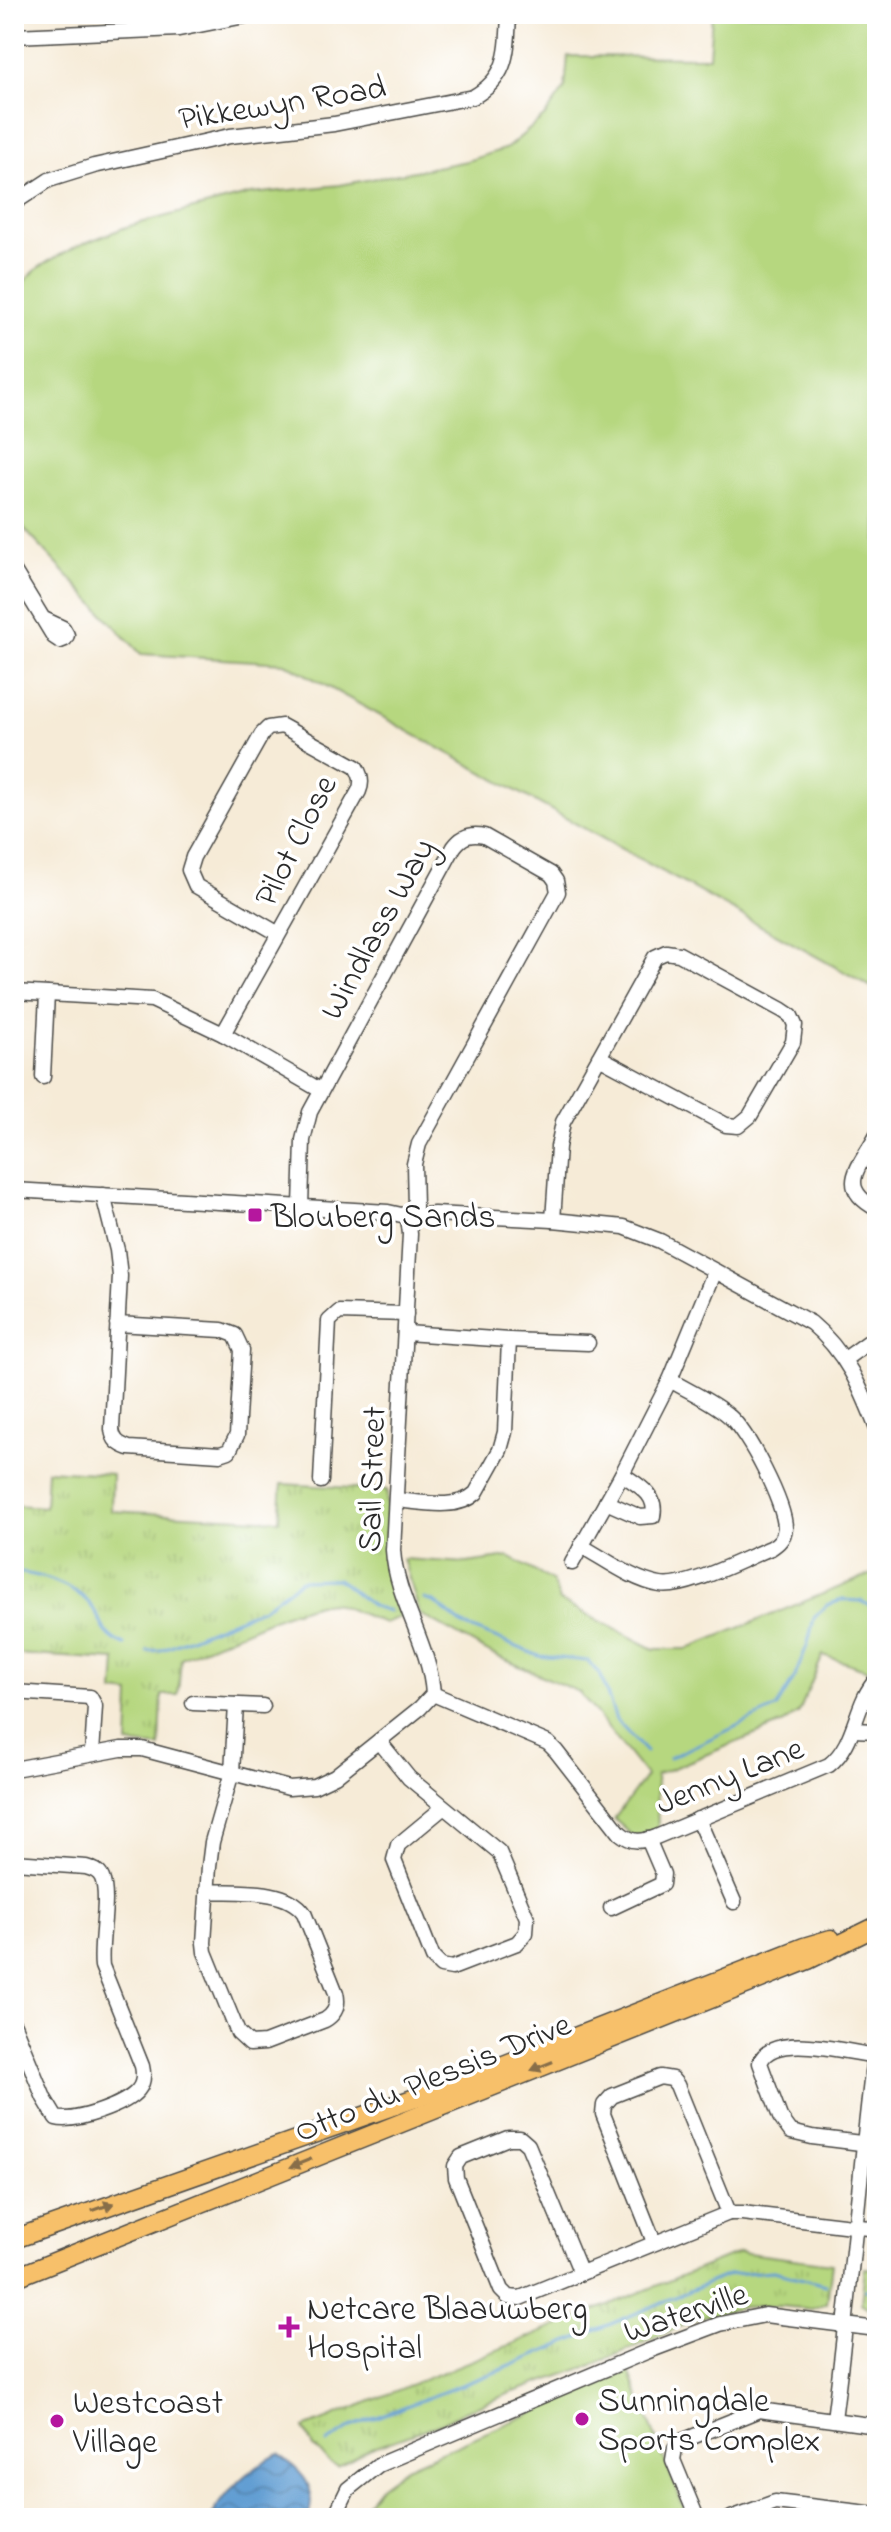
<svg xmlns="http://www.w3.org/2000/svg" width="891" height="2532" viewBox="0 0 891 2532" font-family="'Indie Flower',sans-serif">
	<defs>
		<pattern id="park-tufts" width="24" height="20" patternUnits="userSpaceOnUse" patternTransform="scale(2)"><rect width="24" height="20" fill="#b6d77f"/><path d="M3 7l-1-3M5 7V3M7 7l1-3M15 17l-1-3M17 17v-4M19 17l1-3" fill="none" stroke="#9db96e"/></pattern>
		<pattern id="water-waves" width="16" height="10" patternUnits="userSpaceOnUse" patternTransform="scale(2)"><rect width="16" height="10" fill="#629ed3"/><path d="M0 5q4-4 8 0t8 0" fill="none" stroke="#5181ab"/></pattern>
	</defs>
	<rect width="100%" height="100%" fill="#fff"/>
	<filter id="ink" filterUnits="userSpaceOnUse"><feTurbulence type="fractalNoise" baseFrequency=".0125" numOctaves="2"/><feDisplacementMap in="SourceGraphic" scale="16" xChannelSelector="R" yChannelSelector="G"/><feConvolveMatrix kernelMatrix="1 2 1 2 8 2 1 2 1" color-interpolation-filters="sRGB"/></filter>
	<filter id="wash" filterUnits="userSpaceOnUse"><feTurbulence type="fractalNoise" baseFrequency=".006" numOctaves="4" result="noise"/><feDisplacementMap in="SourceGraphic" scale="32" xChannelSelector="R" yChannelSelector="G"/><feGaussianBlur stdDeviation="1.8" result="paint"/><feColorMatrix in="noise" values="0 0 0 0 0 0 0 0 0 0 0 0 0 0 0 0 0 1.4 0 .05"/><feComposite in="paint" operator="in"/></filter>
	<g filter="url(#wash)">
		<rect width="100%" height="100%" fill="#f6ebd7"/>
		<g fill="#b6d77f" stroke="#708155" stroke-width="2">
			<polygon points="712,14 877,14 877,990 285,663 141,654 14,518 14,291 38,268 49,261 77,246 129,226 251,194 340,185 467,161 507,148 545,116 565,88 568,56 709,57"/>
			<polygon points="509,1557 552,1581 560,1601 654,1649 687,1649 877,1572 877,1673 823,1655 799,1712 784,1723 656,1775 658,1830 645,1835 633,1836 614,1819 646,1776 579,1692 494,1655 420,1614 403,1559 467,1563"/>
			<polygon points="865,2268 877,2269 877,2314 861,2303"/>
			<polygon points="629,2371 688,2518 355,2518 381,2485 406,2467"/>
		</g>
		<g fill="url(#park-tufts)" stroke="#708155" stroke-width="2">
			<polygon points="126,14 213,14 179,20 127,23"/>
			<polygon points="47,1470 112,1474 111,1511 279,1520 282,1484 387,1490 385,1560 406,1615 384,1623 333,1603 317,1604 285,1614 181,1658 178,1695 162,1695 160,1747 128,1744 130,1694 114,1692 116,1660 14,1654 14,1505 45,1507"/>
			<path d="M740,2252L832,2264L827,2303L812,2309L779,2306L743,2307L702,2317L595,2364L508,2394L462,2412L442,2423L371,2448L338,2467C323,2462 325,2453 313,2447L304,2428Z"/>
		</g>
		<path fill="url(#water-waves)" stroke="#46647f" stroke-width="2" d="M279,2454C303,2475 318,2484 308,2518H210C229,2489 246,2469 279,2454Z"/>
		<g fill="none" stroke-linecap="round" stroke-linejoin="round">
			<g stroke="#629ed3" stroke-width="3">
				<path d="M14,1572C38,1574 72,1584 89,1603C103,1619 100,1636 125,1645"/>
				<polyline points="424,1599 434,1602 463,1625 539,1656 588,1661 601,1676 616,1720 646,1752"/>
				<polyline points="147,1651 161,1650 263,1608 301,1580 338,1579 372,1606 389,1611"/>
				<polyline points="669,1758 776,1708 794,1679 808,1643 814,1618 827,1605 842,1600 861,1601 877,1609"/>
				<polyline points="865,2290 877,2291"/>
				<polyline points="327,2443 351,2427 501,2370 730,2274 774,2271 825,2285"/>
			</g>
		</g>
	</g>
	<g filter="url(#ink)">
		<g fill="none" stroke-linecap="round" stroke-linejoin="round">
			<g stroke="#494845" stroke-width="17">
				<g id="minor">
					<polyline points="14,36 179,29 255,14"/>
					<path d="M14,203L49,180L94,166L230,136L334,124L473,97C509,77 507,51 509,14"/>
					<polyline points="14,571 54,637 60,641 65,639 67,635 63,628 44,619"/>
					<polyline points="14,992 152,1000 223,1034 320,1090"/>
					<path d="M223,1034L359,791C363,782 361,775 356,767L282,726L268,728L262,734L193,857L189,870L196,886L279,934"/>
					<polyline points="43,1077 47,994"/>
					<path d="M877,1135C860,1167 835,1187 877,1209"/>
					<polyline points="14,1190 388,1212 406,1216"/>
					<path d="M103,1195L117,1250L120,1276L112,1429C113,1440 118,1444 129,1448L220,1454L229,1451L237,1435L242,1350L235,1335L222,1330L117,1324"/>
					<path d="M301,1207L303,1140L310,1112L454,847C462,836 471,833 484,836L551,874L556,881L558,892L419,1144L414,1164L415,1207"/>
					<path d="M417,1216L434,1214L553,1220L624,1227L660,1241L811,1323C846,1352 861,1388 877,1429"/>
					<polyline points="553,1220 558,1147 563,1122 655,957 666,952 679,954 782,1010 791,1016 795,1025 793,1042 750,1116 738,1126 726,1125 599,1057"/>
					<polyline points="509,1340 588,1343"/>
					<polyline points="845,1359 877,1336"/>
					<polyline points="321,1481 329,1321 339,1312 406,1314"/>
					<path d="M396,1500C420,1502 457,1511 476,1493L500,1450L505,1432L509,1340L406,1333"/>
					<path d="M606,1502L640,1517L653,1516C658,1494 637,1485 622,1474"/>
					<path d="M581,1546C605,1559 632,1580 660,1585C685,1590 745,1558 771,1548C779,1543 784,1538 785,1528C785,1504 748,1432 729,1416C712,1401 690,1392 670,1380"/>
					<polyline points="572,1563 622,1474 670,1380 715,1271"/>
					<polyline points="14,1692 90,1697 95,1706 92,1754"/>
					<path d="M433,1694L548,1743L556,1751L620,1833C632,1843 642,1842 656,1837L829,1765C857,1743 854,1703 877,1679"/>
					<polyline points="193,1703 263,1706"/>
					<polyline points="853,1730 877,1731"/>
					<polyline points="379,1741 409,1778 499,1852 527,1918 526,1933 517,1943 452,1968 441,1966 433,1958 394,1860 398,1845 444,1807"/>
					<path d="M14,1769L121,1749H142L289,1788L314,1786L335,1776L420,1708L433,1694C430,1644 396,1600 393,1550L410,1234L408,1218"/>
					<polyline points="698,1819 734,1902"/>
					<path d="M14,1862L86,1867C93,1869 99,1871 102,1878C110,1898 99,1942 102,1966L142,2066C144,2075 144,2083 138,2090C126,2105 75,2123 56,2118L44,2098L14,2025"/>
					<path d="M207,1891C236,1893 286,1887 304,1913L336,1993C339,2005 335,2014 325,2020L265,2043L250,2044L238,2033L205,1952L204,1943L209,1866L212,1842L232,1772L236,1705"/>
					<polyline points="611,1908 662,1884 663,1874 648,1839"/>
					<path d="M877,2056C850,2053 771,2030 760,2063L780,2117L791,2132L812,2137L877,2145"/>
					<polyline points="654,2242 603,2114 604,2105 612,2096 660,2077 672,2079 677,2085 729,2213"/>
					<polyline points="581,2273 528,2145 520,2138 508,2138 461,2157 455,2166 456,2178 501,2290 508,2297 520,2298 729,2213 742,2213 877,2229"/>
					<path d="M834,2419C850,2298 859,2177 874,2056"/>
					<polyline points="334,2518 348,2489 378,2465 646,2352 720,2324 765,2315 877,2329"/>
					<polyline points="697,2518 673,2460 675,2448 682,2441 759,2410 877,2426"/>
					<polyline points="731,2518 775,2502 877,2514"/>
				</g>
			</g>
			<g stroke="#494845" stroke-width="21">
				<g id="major">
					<polyline points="14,2239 458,2083 804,1947 831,1939"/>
					<polyline points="14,2278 808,1960 877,1926"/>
				</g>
			</g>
			<use href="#minor" stroke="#fff" stroke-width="14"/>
			<use href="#major" stroke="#f7c06b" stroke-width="18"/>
		</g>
		<defs><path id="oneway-solid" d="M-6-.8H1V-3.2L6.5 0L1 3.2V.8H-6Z" transform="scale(2)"/></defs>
		<g fill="#876e48">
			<use href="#oneway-solid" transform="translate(542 2066) rotate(158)"/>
			<use href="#oneway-solid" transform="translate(301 2163) rotate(158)"/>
			<use href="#oneway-solid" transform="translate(103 2207) rotate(-19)"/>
		</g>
	</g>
	<g fill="#b5179e" stroke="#fff" stroke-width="3">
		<rect x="247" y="1207" width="16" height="16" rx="4"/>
		<path d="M285 2315h8v8h8v8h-8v8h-8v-8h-8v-8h8z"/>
		<circle cx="582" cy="2419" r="8"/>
		<circle cx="57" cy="2421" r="8"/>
	</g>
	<g text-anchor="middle" stroke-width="7" stroke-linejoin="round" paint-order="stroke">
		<g font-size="34" fill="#2b2b2b" stroke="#fff">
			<text transform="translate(282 101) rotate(-9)" y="12">Pikkewyn Road</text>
			<text transform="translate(294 840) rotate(-63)" y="12">Pilot Close</text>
			<text transform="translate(376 928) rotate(-61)" y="12">Windlass Way</text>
			<text transform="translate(370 1479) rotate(-88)" y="12">Sail Street</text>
			<text transform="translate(729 1774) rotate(-22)" y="12">Jenny Lane</text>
			<text transform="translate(432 2076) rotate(-22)" y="12">Otto du Plessis Drive</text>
			<text transform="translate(685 2311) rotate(-18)" y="12">Waterville</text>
		</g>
		<g font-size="34" fill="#2b2b2b" stroke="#fff" text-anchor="start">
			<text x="271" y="1227">Blouberg Sands</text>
			<text x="307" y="2319">Netcare Blaauwberg<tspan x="307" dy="39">Hospital</tspan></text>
			<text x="598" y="2411">Sunningdale<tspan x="598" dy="39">Sports Complex</tspan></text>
			<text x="73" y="2413">Westcoast<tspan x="73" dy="39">Village</tspan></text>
		</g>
	</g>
	<rect width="891" height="2532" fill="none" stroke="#fff" stroke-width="48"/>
</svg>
